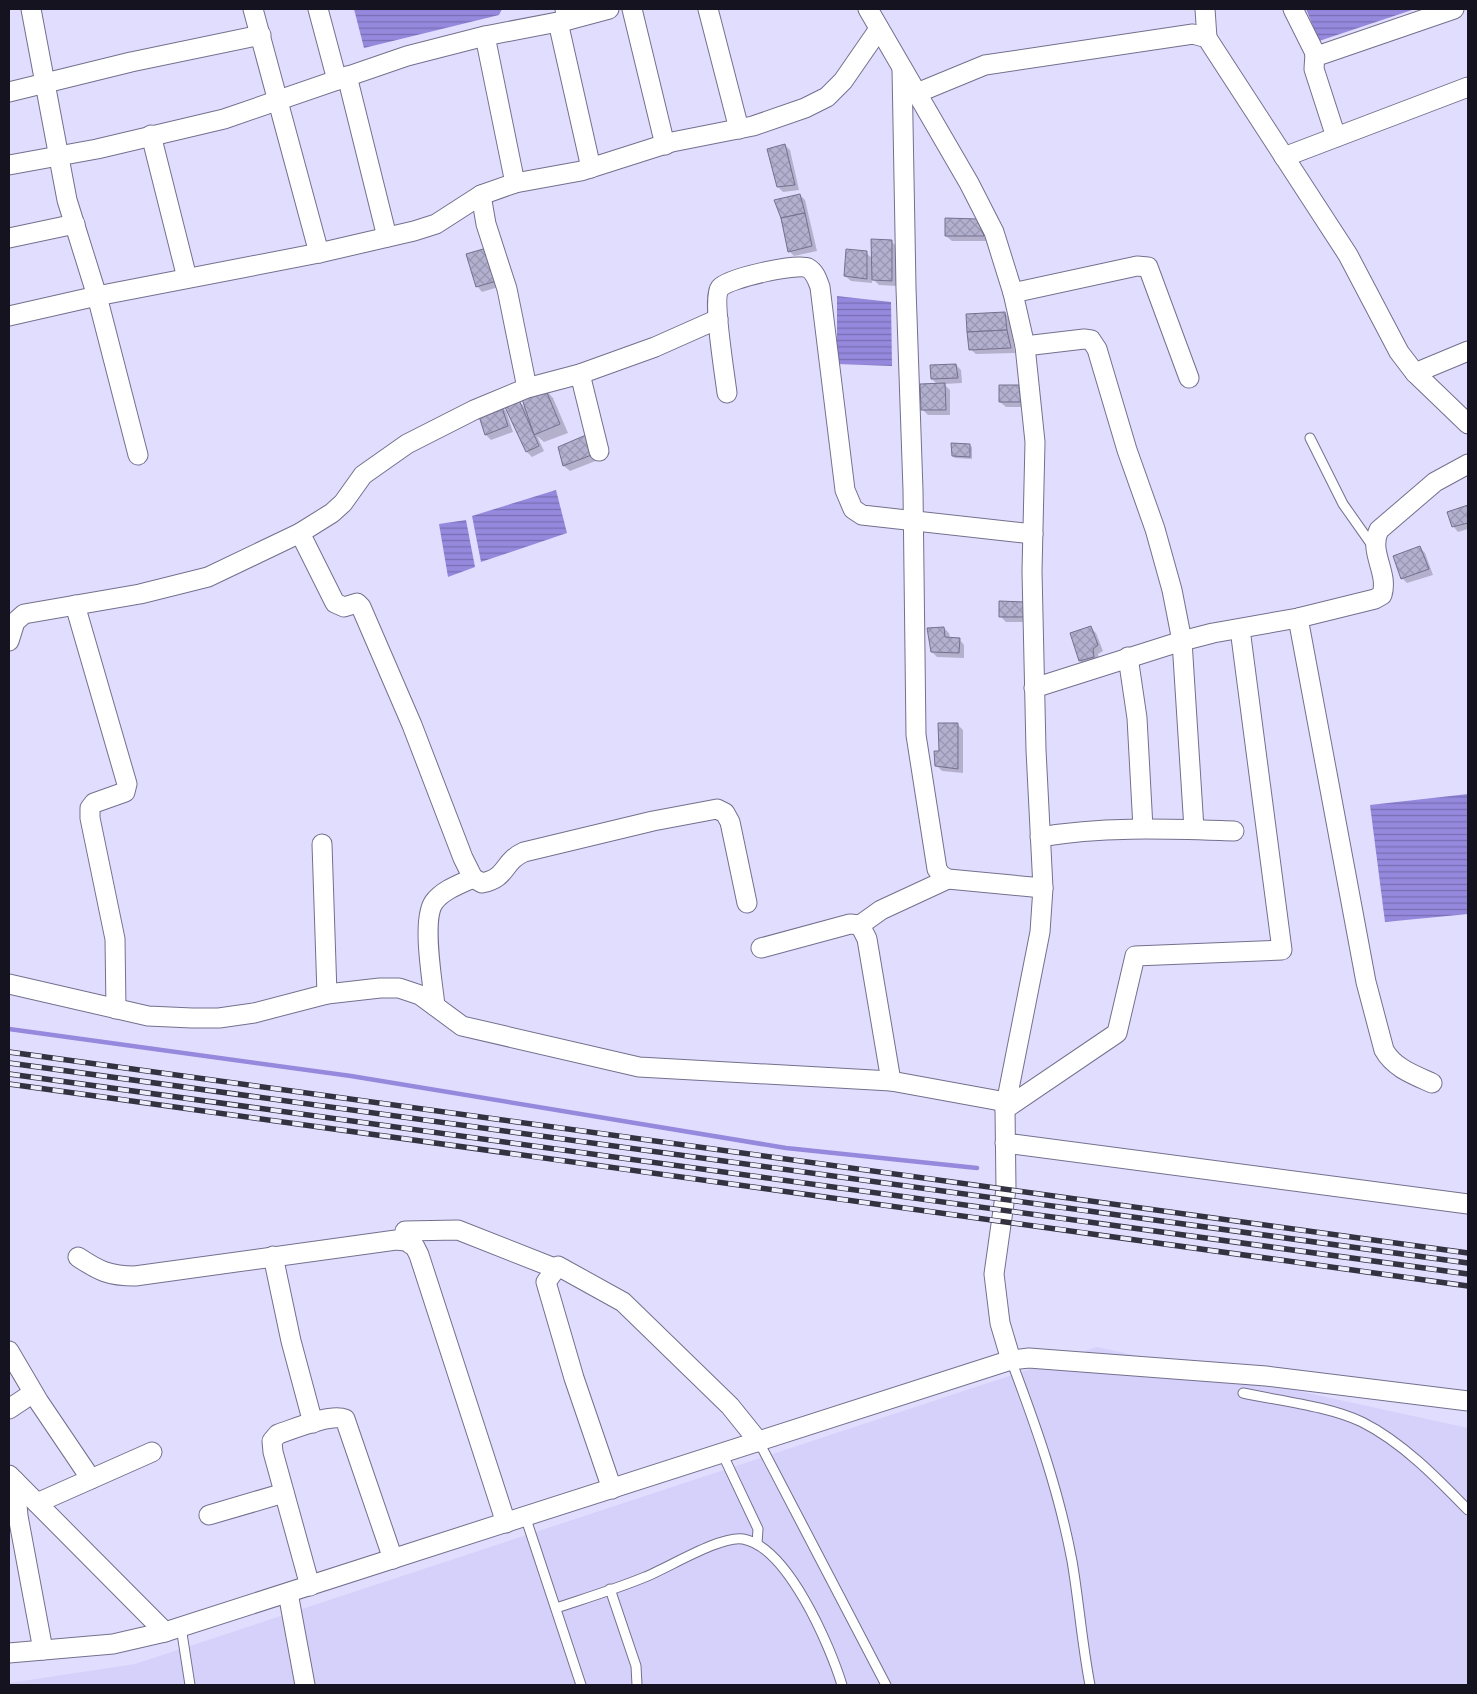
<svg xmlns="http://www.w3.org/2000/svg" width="1477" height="1694" viewBox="0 0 1477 1694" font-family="Quicksand,sans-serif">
	<defs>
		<pattern id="water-rules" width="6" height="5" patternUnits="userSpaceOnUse" patternTransform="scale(1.25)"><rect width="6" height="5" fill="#9588dd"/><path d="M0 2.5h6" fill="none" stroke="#786eb3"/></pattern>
		<pattern id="building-cross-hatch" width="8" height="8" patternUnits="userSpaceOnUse" patternTransform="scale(1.25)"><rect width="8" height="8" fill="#b2afcf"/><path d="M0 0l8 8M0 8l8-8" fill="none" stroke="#9896b1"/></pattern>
	</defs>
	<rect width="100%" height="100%" fill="#e1ddff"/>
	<polygon fill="#d5d1fa" points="1097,1347 1468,1428 1468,1685 9,1685 9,1683 135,1664"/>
	<g fill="url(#water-rules)">
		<polygon points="354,9 502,9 499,15 364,48"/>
		<polygon points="1306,9 1415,9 1319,41"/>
		<polygon points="837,296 891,302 892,366 837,364"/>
		<polygon points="556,490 567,533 481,562 472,516"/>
		<polygon points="466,520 475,567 448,577 439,524"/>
		<polygon points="1468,794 1468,914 1385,922 1370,805"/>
	</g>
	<g fill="#0003">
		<polygon points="785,145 790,150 799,190 783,192 778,187"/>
		<polygon points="800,195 805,200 817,251 794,256 789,251 776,201"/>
		<polygon points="978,220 988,241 952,241 946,236"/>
		<polygon points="891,241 897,247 897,286 879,285 872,278 872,283 851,281 845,276 866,253 873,259"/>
		<polygon points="468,255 505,285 482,292 477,286"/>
		<polygon points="1005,313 1010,319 1015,353 976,354 970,349"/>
		<polygon points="956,365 961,370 962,383 944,384 950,390 950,415 928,415 923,410 938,385 932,379"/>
		<polygon points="1019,386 1024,391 1025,407 1006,407 1000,402"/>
		<polygon points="545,389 553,398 568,433 544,442 537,436 544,451 532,457 527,452 506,405 519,401 526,409"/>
		<polygon points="500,406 506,411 513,432 491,440 486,435 480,414"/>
		<polygon points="586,436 598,460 570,471 564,466 559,447"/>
		<polygon points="969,445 972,447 972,459 955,458 953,456"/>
		<polygon points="1468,507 1468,529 1458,532 1453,526 1448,512"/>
		<polygon points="1420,548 1425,553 1433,575 1407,583 1402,578"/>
		<polygon points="1025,603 1028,622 1006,622 1000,616"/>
		<polygon points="944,628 949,633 950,639 959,639 964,645 964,658 937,657 932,652"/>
		<polygon points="1091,628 1096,633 1103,651 1098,654 1099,662 1085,666 1080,661"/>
		<polygon points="957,724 963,730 963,773 942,771 937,766 941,752"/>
	</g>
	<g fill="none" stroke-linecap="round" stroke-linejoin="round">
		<polyline stroke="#9588dd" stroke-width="4.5" points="9,1029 351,1076 786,1148 977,1168"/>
	</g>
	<g fill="url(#building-cross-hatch)" stroke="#74708e">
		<polygon points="785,144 795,185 777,187 767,149"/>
		<polygon points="800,194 805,213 781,218 774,200"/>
		<polygon points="805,213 812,246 788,252 781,218"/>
		<polygon points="945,218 978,219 984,236 945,236"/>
		<polygon points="871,239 892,240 892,281 872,280"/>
		<polygon points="490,247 500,280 476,287 466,254"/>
		<polygon points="846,249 867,251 867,279 844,276"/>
		<polygon points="1005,312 1007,330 967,332 966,314"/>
		<polygon points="1007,330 1011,348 969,350 967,332"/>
		<polygon points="956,364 958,378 931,379 930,365"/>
		<polygon points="945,383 946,410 921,410 920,384"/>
		<polygon points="999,385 1019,385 1021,402 999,402"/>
		<polygon points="545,388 560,424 534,435 521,396"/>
		<polygon points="519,400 539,446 526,452 504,405"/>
		<polygon points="501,404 508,426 485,435 478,413"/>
		<polygon points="586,435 594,454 563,466 558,447"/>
		<polygon points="951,443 970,444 970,457 952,456"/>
		<polygon points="1468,505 1468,523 1452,527 1447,512"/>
		<polygon points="1420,546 1429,569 1401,579 1393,556"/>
		<polygon points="999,601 1025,602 1023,617 999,617"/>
		<polygon points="1091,626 1098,645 1093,649 1094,657 1079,661 1070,633"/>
		<polygon points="944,627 945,637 960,638 959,653 931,652 927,628"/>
		<polygon points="938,723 958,723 958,769 935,766 934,751 939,751"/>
	</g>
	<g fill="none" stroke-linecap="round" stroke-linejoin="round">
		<g stroke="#73708d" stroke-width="11">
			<g id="service">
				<polyline points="1310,438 1343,504 1374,548"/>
				<path d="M1011,1360C1036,1426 1059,1491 1072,1561C1079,1602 1082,1644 1090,1685"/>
				<path d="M1243,1393C1280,1401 1328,1406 1362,1422C1402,1442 1437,1478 1468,1510"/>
				<polyline points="759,1442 886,1685"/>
				<polyline points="722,1453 758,1529 757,1544"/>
				<polyline points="525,1516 581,1685"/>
				<polyline points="610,1589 636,1666 637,1685"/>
				<path d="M556,1608C586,1598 616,1589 645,1577C668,1568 721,1535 743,1539C788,1547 830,1646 842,1685"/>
				<polyline points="181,1627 190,1685"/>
			</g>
		</g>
		<g stroke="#73708d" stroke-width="21">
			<g id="minor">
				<polyline points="31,9 67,200 97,296 138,455"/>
				<polyline points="253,9 319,253"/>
				<polyline points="318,9 337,80"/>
				<polyline points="632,9 665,145"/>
				<polyline points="708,9 739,129"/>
				<polyline points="868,9 969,183 994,232 1013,293 1025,346 1035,442 1032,571 1036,750 1043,888 1040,932 1005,1109 1006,1189 994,1274 1000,1323 1011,1360"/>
				<polyline points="1205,9 1207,38"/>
				<polyline points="1293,9 1315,53 1323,54 1454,9"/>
				<polyline points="568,20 609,9"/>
				<polyline points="558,22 591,168"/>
				<polyline points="485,36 515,183"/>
				<polyline points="1315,53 1314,69 1336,137"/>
				<polyline points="902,68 906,288 913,490 916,735 937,869 941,875 948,879 1043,888"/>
				<polyline points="347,76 387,237"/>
				<polyline points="9,92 131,62 261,35"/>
				<polyline points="917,93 985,65 1193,34 1207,38 1348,255 1399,352 1415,373 1468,424"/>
				<polyline points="151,135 187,278"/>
				<polyline points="1284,157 1468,87"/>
				<polyline points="9,165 97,149 224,119 407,56 485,36 568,20 565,9"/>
				<polyline points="481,195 486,224 507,289 527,388"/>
				<polyline points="9,238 75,224"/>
				<polyline points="1013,293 1137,266 1148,267 1189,378"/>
				<polyline points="9,316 97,296 319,253 414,231 436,224 481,195 515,183 581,171 672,142 753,126 805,108 827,97 843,81 879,29"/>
				<polyline points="1025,346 1084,339 1091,340 1097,349 1127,450 1155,529 1172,590 1182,641 1194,829"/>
				<polyline points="1415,373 1468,351"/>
				<polyline points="580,374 599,451"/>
				<path d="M727,393C725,376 712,298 720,288C728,278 797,263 808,268C815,272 817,279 820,287L845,490L853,509L862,515L1033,534"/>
				<path d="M300,533L335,603L344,607L357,603L361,607L412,725L463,858L473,878L482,883C508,878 502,862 524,852L653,821L717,809L725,813L730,822L747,903"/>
				<polyline points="75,605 127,784 125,792 94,803 90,808 90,818 115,939 116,1009"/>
				<path d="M1298,618L1366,982L1384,1050C1394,1068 1414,1075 1432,1083"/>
				<polyline points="9,641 15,622 24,614 140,594 208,577 300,533 332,513 343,503 363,475 407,444 474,410 527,388 580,374 655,347 718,319"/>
				<polyline points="1128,657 1137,718 1143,828"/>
				<path d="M1034,688L1182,641L1213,633L1298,618L1375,599L1382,595C1389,572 1368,552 1379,530L1435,482L1468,464"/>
				<path d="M1040,837C1105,826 1169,829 1234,831"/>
				<polyline points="322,844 327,994"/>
				<polyline points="860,925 881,910 948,879"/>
				<polyline points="761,948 850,924 860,925 867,939 891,1081"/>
				<polyline points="9,984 148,1016 192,1018 219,1018 254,1013 327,994 380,988 399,988 420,995 462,1026 639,1067 891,1081 1006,1102"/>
				<path d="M435,1006C433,984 421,920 434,902C443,890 460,884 473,878"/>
				<polyline points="1005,1109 1117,1033 1135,956 1282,950 1240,629"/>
				<polyline points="1005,1143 1468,1204"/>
				<polyline points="405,1231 458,1230 557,1269"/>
				<polyline points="273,1256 291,1341 313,1423"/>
				<path d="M78,1257C99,1271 109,1276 135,1276L396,1240L406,1241L415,1247L419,1255L506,1523"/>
				<polyline points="9,1351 39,1402 91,1479"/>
				<polyline points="9,1409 33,1393"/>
				<polyline points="9,1475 165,1632"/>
				<polyline points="15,1481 18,1516 43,1650"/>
				<polyline points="612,1489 574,1378 546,1282 558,1266 623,1302 730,1406 759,1442"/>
				<polyline points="37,1503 152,1452"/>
				<polyline points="209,1515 284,1493"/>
				<path d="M310,1586L273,1452L272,1441L278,1434C294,1429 330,1413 345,1419L393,1559"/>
				<polyline points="288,1593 305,1685"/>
				<polyline points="9,1653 113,1644 165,1632 1011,1360 1029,1358 1266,1376 1468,1401"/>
			</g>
		</g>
		<use href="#service" stroke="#fff" stroke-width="9"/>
		<use href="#minor" stroke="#fff" stroke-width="19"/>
		<g stroke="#343141" stroke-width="5.5">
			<g id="rail">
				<polyline points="9,1052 1468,1253"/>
				<polyline points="9,1063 1468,1263"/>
				<polyline points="9,1074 1468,1274"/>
				<polyline points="9,1084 1468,1286"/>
			</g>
		</g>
		<use href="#rail" stroke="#eeedfb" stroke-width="4" stroke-dasharray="11" stroke-linecap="butt"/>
	</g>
	<rect width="1477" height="1694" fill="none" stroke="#15131f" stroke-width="20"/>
</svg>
